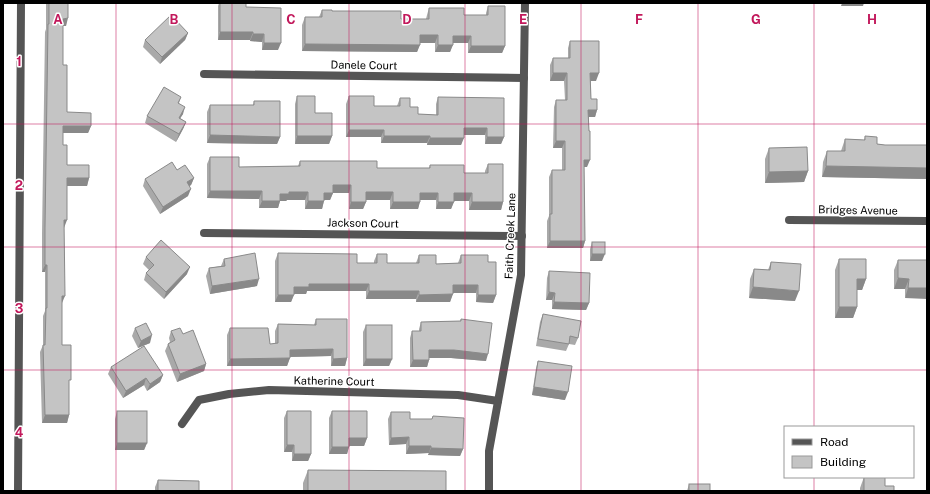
<svg xmlns="http://www.w3.org/2000/svg" width="930" height="494" viewBox="0 0 930 494" font-family="'Public Sans',sans-serif">
	<rect width="100%" height="100%" fill="#fff"/>
	<g fill="none" stroke-linecap="round" stroke-linejoin="round">
		<g stroke="#555" stroke-width="8">
			<polyline points="204,74 524,78"/>
			<polyline points="789,220 927,221"/>
			<polyline points="204,233 522,236"/>
			<polyline points="182,424 199,400 229,394 269,390 458,395 498,401"/>
			<polyline points="18,491 21,3"/>
			<polyline points="489,491 489,451 521,275 525,3"/>
		</g>
	</g>
	<g fill="#a9a9a9">
		<polygon points="46,3 68,3 66,26 63,26 63,65 67,112 91,126 88,133 63,133 63,145 67,165 89,178 87,186 67,186 64,227 62,303 62,345 69,385 69,415 67,423 42,423 40,352 43,345 43,316 45,311 45,272 42,272 42,234 45,32 46,29"/>
		<polygon points="219,3 246,3 246,7 278,50 262,50 262,42 250,41 250,40 218,40 218,6"/>
		<polygon points="488,6 505,46 502,53 468,53 468,43 453,43 450,52 435,52 435,43 420,43 417,52 302,51 302,25 305,17 319,17 322,10 401,19 426,19 427,15 429,8 464,15 486,15 486,13"/>
		<polygon points="188,33 185,40 160,64 143,47 145,40"/>
		<polygon points="570,41 596,81 591,81 591,99 597,110 595,117 589,117 587,167 584,167 585,241 583,248 547,248 547,221 549,216 549,177 552,170 562,170 562,148 553,148 554,107 556,100 565,100 564,81 550,81 550,65 553,58 568,58 568,48"/>
		<polygon points="297,96 315,113 332,136 329,144 295,144 295,104"/>
		<polygon points="349,96 374,106 397,106 400,98 418,114 436,115 436,104 438,97 504,137 501,144 485,144 485,135 464,135 461,145 427,145 427,143 381,143 381,137 346,137 346,104"/>
		<polygon points="181,97 179,103 183,114 180,118 186,122 183,129 176,142 145,123 147,116"/>
		<polygon points="254,101 280,137 277,144 207,143 207,112 210,105 253,105"/>
		<polygon points="865,136 877,144 885,145 927,145 927,179 822,177 823,162 827,151 841,151 845,139 864,140"/>
		<polygon points="769,148 808,171 804,182 765,183 765,159"/>
		<polygon points="210,157 239,167 298,166 300,161 377,168 429,168 430,165 464,173 485,173 485,171 488,164 503,202 501,210 469,210 469,201 454,201 451,209 436,209 436,200 420,200 418,209 390,209 390,200 366,200 366,202 363,209 349,209 349,193 333,193 330,200 324,200 322,209 305,209 305,200 287,200 286,201 280,201 278,208 259,208 259,199 207,198 207,164"/>
		<polygon points="177,170 194,178 191,185 189,186 188,196 160,214 143,186 145,179"/>
		<polygon points="592,242 602,261 590,261 590,249"/>
		<polygon points="278,253 357,263 374,263 374,261 377,254 387,263 416,263 419,255 436,264 458,263 461,255 488,262 496,295 493,303 476,302 476,293 453,293 450,302 416,302 416,299 366,299 366,291 307,291 306,294 294,294 291,302 275,302 275,261"/>
		<polygon points="146,257 187,274 164,299 144,280 146,273 149,270 143,264"/>
		<polygon points="224,259 257,286 210,294 206,276 209,268 221,266"/>
		<polygon points="839,259 866,279 862,290 857,290 857,307 853,318 835,318 835,270"/>
		<polygon points="898,260 927,260 905,298 905,289 894,289 894,270"/>
		<polygon points="771,262 795,301 749,298 750,279 754,269 768,270"/>
		<polygon points="549,271 589,303 586,310 552,309 552,300 546,300 547,278"/>
		<polygon points="543,314 578,338 575,345 569,344 566,351 536,346 540,322"/>
		<polygon points="316,319 347,358 345,366 331,366 331,356 290,357 287,366 227,366 227,335 230,328 270,344 275,344 275,331 278,324 314,325"/>
		<polygon points="461,319 486,361 451,358 429,358 429,360 427,367 410,367 410,338 412,331 419,331 419,329 421,322 460,321"/>
		<polygon points="366,325 392,359 389,366 363,366 363,332"/>
		<polygon points="135,328 150,343 138,348 132,336"/>
		<polygon points="171,331 183,334 206,364 204,371 177,382 165,351 168,344 170,342 169,338"/>
		<polygon points="538,361 565,400 532,395 536,368"/>
		<polygon points="111,367 163,375 160,382 147,391 144,385 123,398 108,374"/>
		<polygon points="117,411 147,443 144,450 115,450 115,419"/>
		<polygon points="287,411 311,454 308,461 292,461 292,452 284,452 284,418"/>
		<polygon points="332,411 367,438 364,446 349,446 347,454 329,454 329,418"/>
		<polygon points="391,412 410,419 432,419 433,416 463,449 460,456 428,455 429,453 406,454 406,444 389,445 388,419"/>
		<polygon points="308,470 446,491 303,491 303,483"/>
		<polygon points="864,477 885,486 894,491 860,491 860,488"/>
		<polygon points="158,480 199,491 155,491 155,487"/>
		<polygon points="689,484 689,491 687,491"/>
	</g>
	<g fill="#898989">
		<polygon points="842,3 864,3 863,6 841,6"/>
		<polygon points="68,18 66,26 60,26 63,19"/>
		<polygon points="220,32 253,32 250,40 218,40"/>
		<polygon points="188,33 185,40 160,64 162,57"/>
		<polygon points="253,34 264,34 262,42 250,41"/>
		<polygon points="420,35 438,35 435,43 417,43"/>
		<polygon points="453,36 471,36 468,43 450,43"/>
		<polygon points="264,43 281,43 278,50 262,50"/>
		<polygon points="305,44 420,45 417,52 302,51"/>
		<polygon points="438,45 453,45 450,52 435,52"/>
		<polygon points="471,46 505,46 502,53 468,53"/>
		<polygon points="553,73 567,73 564,81 550,81"/>
		<polygon points="590,73 599,73 596,81 588,81"/>
		<polygon points="185,107 183,114 176,125 179,118"/>
		<polygon points="588,110 597,110 595,117 586,117"/>
		<polygon points="186,122 183,129 176,142 179,134"/>
		<polygon points="63,126 91,126 88,133 60,133"/>
		<polygon points="464,128 487,128 485,135 461,135"/>
		<polygon points="349,130 384,130 381,137 346,137"/>
		<polygon points="210,135 280,137 277,144 207,143"/>
		<polygon points="297,136 332,136 329,144 295,144"/>
		<polygon points="384,136 430,136 427,143 381,143"/>
		<polygon points="487,137 504,137 501,144 485,144"/>
		<polygon points="430,138 464,138 461,145 427,145"/>
		<polygon points="556,141 565,141 562,148 553,148"/>
		<polygon points="584,160 590,160 587,167 582,167"/>
		<polygon points="826,166 927,168 927,179 822,177"/>
		<polygon points="808,171 804,182 765,183 769,172"/>
		<polygon points="67,178 89,178 87,186 64,186"/>
		<polygon points="194,178 191,185 184,190 187,182"/>
		<polygon points="333,185 351,185 349,193 330,193"/>
		<polygon points="191,189 188,196 160,214 163,207"/>
		<polygon points="210,191 262,191 259,199 207,198"/>
		<polygon points="289,192 308,192 305,200 287,200 286,201 280,201 278,208 259,208 262,201 280,194"/>
		<polygon points="366,192 393,192 390,200 363,200"/>
		<polygon points="324,193 333,193 330,200 322,200"/>
		<polygon points="420,193 438,193 436,200 418,200"/>
		<polygon points="454,193 472,193 469,201 451,201"/>
		<polygon points="308,201 324,201 322,209 305,209"/>
		<polygon points="351,202 366,202 363,209 349,209"/>
		<polygon points="393,202 420,202 418,209 390,209"/>
		<polygon points="438,202 454,202 451,209 436,209"/>
		<polygon points="472,202 503,202 501,210 469,210"/>
		<polygon points="64,220 67,220 64,228"/>
		<polygon points="550,241 585,241 583,248 547,248"/>
		<polygon points="592,254 605,254 602,261 590,261"/>
		<polygon points="45,265 47,265 45,272 42,272"/>
		<polygon points="190,267 187,274 164,299 166,292"/>
		<polygon points="898,278 909,279 905,289 894,289"/>
		<polygon points="259,279 257,286 210,294 212,286"/>
		<polygon points="857,279 866,279 862,290 853,290"/>
		<polygon points="309,284 369,284 366,291 307,291 306,294 291,294 294,287"/>
		<polygon points="453,285 478,285 476,293 450,293"/>
		<polygon points="753,287 799,291 795,301 749,298"/>
		<polygon points="908,288 927,288 927,299 905,298"/>
		<polygon points="369,291 419,291 416,299 366,299"/>
		<polygon points="549,292 555,293 552,300 546,300"/>
		<polygon points="453,294 450,302 416,302 419,295"/>
		<polygon points="278,295 294,295 291,302 275,302"/>
		<polygon points="478,295 496,295 493,303 476,302"/>
		<polygon points="62,296 65,296 62,303"/>
		<polygon points="554,302 589,303 586,310 552,309"/>
		<polygon points="839,307 857,307 853,318 835,318"/>
		<polygon points="152,335 150,343 138,348 141,341"/>
		<polygon points="333,349 331,356 287,357 290,350"/>
		<polygon points="429,350 454,350 488,354 486,361 451,358 427,358"/>
		<polygon points="290,358 287,366 227,366 230,359"/>
		<polygon points="347,358 345,366 331,366 333,359"/>
		<polygon points="366,359 392,359 389,366 363,366"/>
		<polygon points="413,360 429,360 427,367 410,367"/>
		<polygon points="206,364 204,371 177,382 180,374"/>
		<polygon points="163,375 160,382 147,391 150,384"/>
		<polygon points="146,378 144,385 123,398 126,391"/>
		<polygon points="534,387 568,392 565,400 532,395"/>
		<polygon points="45,415 69,415 67,423 42,423"/>
		<polygon points="409,437 406,444 389,445 391,438"/>
		<polygon points="349,438 367,438 364,446 347,446"/>
		<polygon points="117,443 147,443 144,450 115,450"/>
		<polygon points="287,445 294,445 292,452 284,452"/>
		<polygon points="409,446 431,446 429,453 406,454"/>
		<polygon points="332,447 349,447 347,454 329,454"/>
		<polygon points="431,448 463,449 460,456 428,455"/>
		<polygon points="294,454 311,454 308,461 292,461"/>
	</g>
	<g fill="#c4c4c4" stroke="#898989">
		<polygon points="49,3 68,3 68,18 63,19 63,65 67,65 67,112 91,113 91,126 63,126 63,145 67,145 67,165 89,165 89,178 67,178 67,220 64,220 65,296 62,296 62,345 71,345 71,380 69,380 69,415 45,415 43,345 45,345 46,308 47,308 47,265 45,265 45,227 48,24 49,24"/>
		<polygon points="220,3 246,3 246,7 281,8 281,43 264,43 264,34 253,34 253,32 220,32"/>
		<polygon points="488,6 505,6 505,46 471,46 471,36 453,36 453,45 438,45 438,35 420,35 420,45 305,44 305,17 322,17 322,10 332,10 332,11 401,11 401,19 429,19 429,8 464,8 464,15 488,15"/>
		<polygon points="171,15 188,33 162,57 145,40"/>
		<polygon points="570,41 599,41 599,73 590,73 591,99 597,99 597,110 588,110 589,131 590,131 590,160 584,160 585,241 550,241 550,214 552,214 552,170 565,170 565,141 556,141 556,100 567,100 567,73 553,73 553,58 570,58"/>
		<polygon points="164,87 181,97 178,103 185,107 179,118 186,122 179,134 147,116"/>
		<polygon points="297,96 315,96 315,113 332,113 332,136 297,136"/>
		<polygon points="349,96 374,96 374,106 400,106 400,98 410,98 410,107 418,107 418,114 438,115 438,97 504,98 504,137 487,137 487,128 464,128 464,138 430,138 430,136 384,136 384,130 349,130"/>
		<polygon points="254,101 280,101 280,137 210,135 210,105 254,105"/>
		<polygon points="865,136 877,137 877,144 885,145 927,145 927,168 826,166 827,151 845,151 845,139 865,140"/>
		<polygon points="807,147 808,171 769,172 769,148"/>
		<polygon points="210,157 239,157 239,167 300,166 300,161 377,161 377,168 430,168 430,165 464,165 464,173 488,173 488,164 503,164 503,202 472,202 472,193 454,193 454,202 438,202 438,193 420,193 420,202 393,202 393,192 366,192 366,202 351,202 351,185 333,185 333,193 324,193 324,201 308,201 308,192 289,192 289,194 280,194 280,201 262,201 262,191 210,191"/>
		<polygon points="172,162 177,170 185,165 194,178 187,182 191,189 163,207 145,179"/>
		<polygon points="161,240 190,267 166,292 146,273 154,265 146,257"/>
		<rect x="592" y="242" width="13" height="12"/>
		<polygon points="255,253 259,279 212,286 209,268 225,266 224,259"/>
		<polygon points="278,253 357,254 357,263 377,263 377,254 387,254 387,263 419,263 419,255 436,255 436,264 461,263 461,255 488,255 488,262 496,262 496,295 478,295 478,285 453,285 453,294 419,295 419,291 369,291 369,284 309,284 309,287 294,287 294,295 278,295"/>
		<polygon points="839,259 866,259 866,279 857,279 857,307 839,307"/>
		<polygon points="898,260 927,260 927,288 908,288 909,279 898,278"/>
		<polygon points="771,262 801,264 799,291 753,287 754,269 770,270"/>
		<polygon points="549,271 590,273 589,303 554,302 555,293 549,292"/>
		<polygon points="543,314 581,321 578,338 570,336 569,344 538,339"/>
		<polygon points="316,319 347,319 347,358 333,359 333,349 290,350 290,358 230,359 230,328 268,328 270,344 278,343 278,324 316,325"/>
		<polygon points="461,319 492,323 488,354 454,350 429,350 429,360 413,360 412,331 421,331 421,322 461,321"/>
		<polygon points="146,323 152,335 141,341 135,328"/>
		<rect x="366" y="325" width="26" height="34"/>
		<polygon points="180,328 183,334 193,330 206,364 180,374 168,344 175,340 171,331"/>
		<polygon points="144,346 163,375 150,384 146,378 126,391 111,367"/>
		<polygon points="538,361 572,366 568,392 534,387"/>
		<rect x="117" y="411" width="30" height="32"/>
		<polygon points="287,411 311,411 311,454 294,454 294,445 287,445"/>
		<polygon points="332,411 367,411 367,438 349,438 349,447 332,447"/>
		<polygon points="391,412 410,412 410,419 432,419 433,416 464,418 463,449 431,448 431,446 409,446 409,437 391,438"/>
		<polygon points="308,470 446,471 446,491 308,491"/>
		<polygon points="864,477 885,477 885,486 894,486 894,491 864,491"/>
		<polygon points="158,480 199,481 199,491 158,491"/>
		<rect x="689" y="484" width="21" height="7"/>
	</g>
	<path fill="none" stroke="#c2185b" stroke-width="1" stroke-opacity="0.55" d="M116,3V491M232,3V491M349,3V491M465,3V491M581,3V491M698,3V491M814,3V427M3,124H927M3,247H927M3,370H927M814,477V491"/>
	<g text-anchor="middle" stroke-width="3" stroke-linejoin="round" paint-order="stroke">
		<g font-size="11" fill="#000" stroke="#fff">
			<text transform="translate(364 65) rotate(1)" y="4">Danele Court</text>
			<text transform="translate(858 210) rotate(1)" y="4">Bridges Avenue</text>
			<text transform="translate(363 223) rotate(1)" y="4">Jackson Court</text>
			<text transform="translate(510 236) rotate(-88)" y="4">Faith Creek Lane</text>
			<text transform="translate(334 381) rotate(1)" y="4">Katherine Court</text>
		</g>
	</g>
	<g font-size="13" text-anchor="middle" font-weight="bold" fill="#c2185b" stroke="#fff" stroke-width="3" stroke-linejoin="round" paint-order="stroke">
		<text x="58" y="24">A</text>
		<text x="174" y="24">B</text>
		<text x="291" y="24">C</text>
		<text x="407" y="24">D</text>
		<text x="523" y="24">E</text>
		<text x="639" y="24">F</text>
		<text x="756" y="24">G</text>
		<text x="872" y="24">H</text>
		<text x="19" y="66">1</text>
		<text x="19" y="190">2</text>
		<text x="19" y="313">3</text>
		<text x="19" y="437">4</text>
	</g>
	<rect width="930" height="494" fill="none" stroke="#000000" stroke-width="8"/>
	<rect x="784" y="426" width="130" height="52" fill="#ffffff" stroke="#999999"/>
	<rect x="792" y="439" width="20" height="6" fill="#555555" stroke="#999999"/>
	<text x="820" y="446" font-size="12" fill="#000000">Road</text>
	<rect x="792" y="456" width="20" height="12" fill="#c4c4c4" stroke="#999999"/>
	<text x="820" y="466" font-size="12" fill="#000000">Building</text>
</svg>
